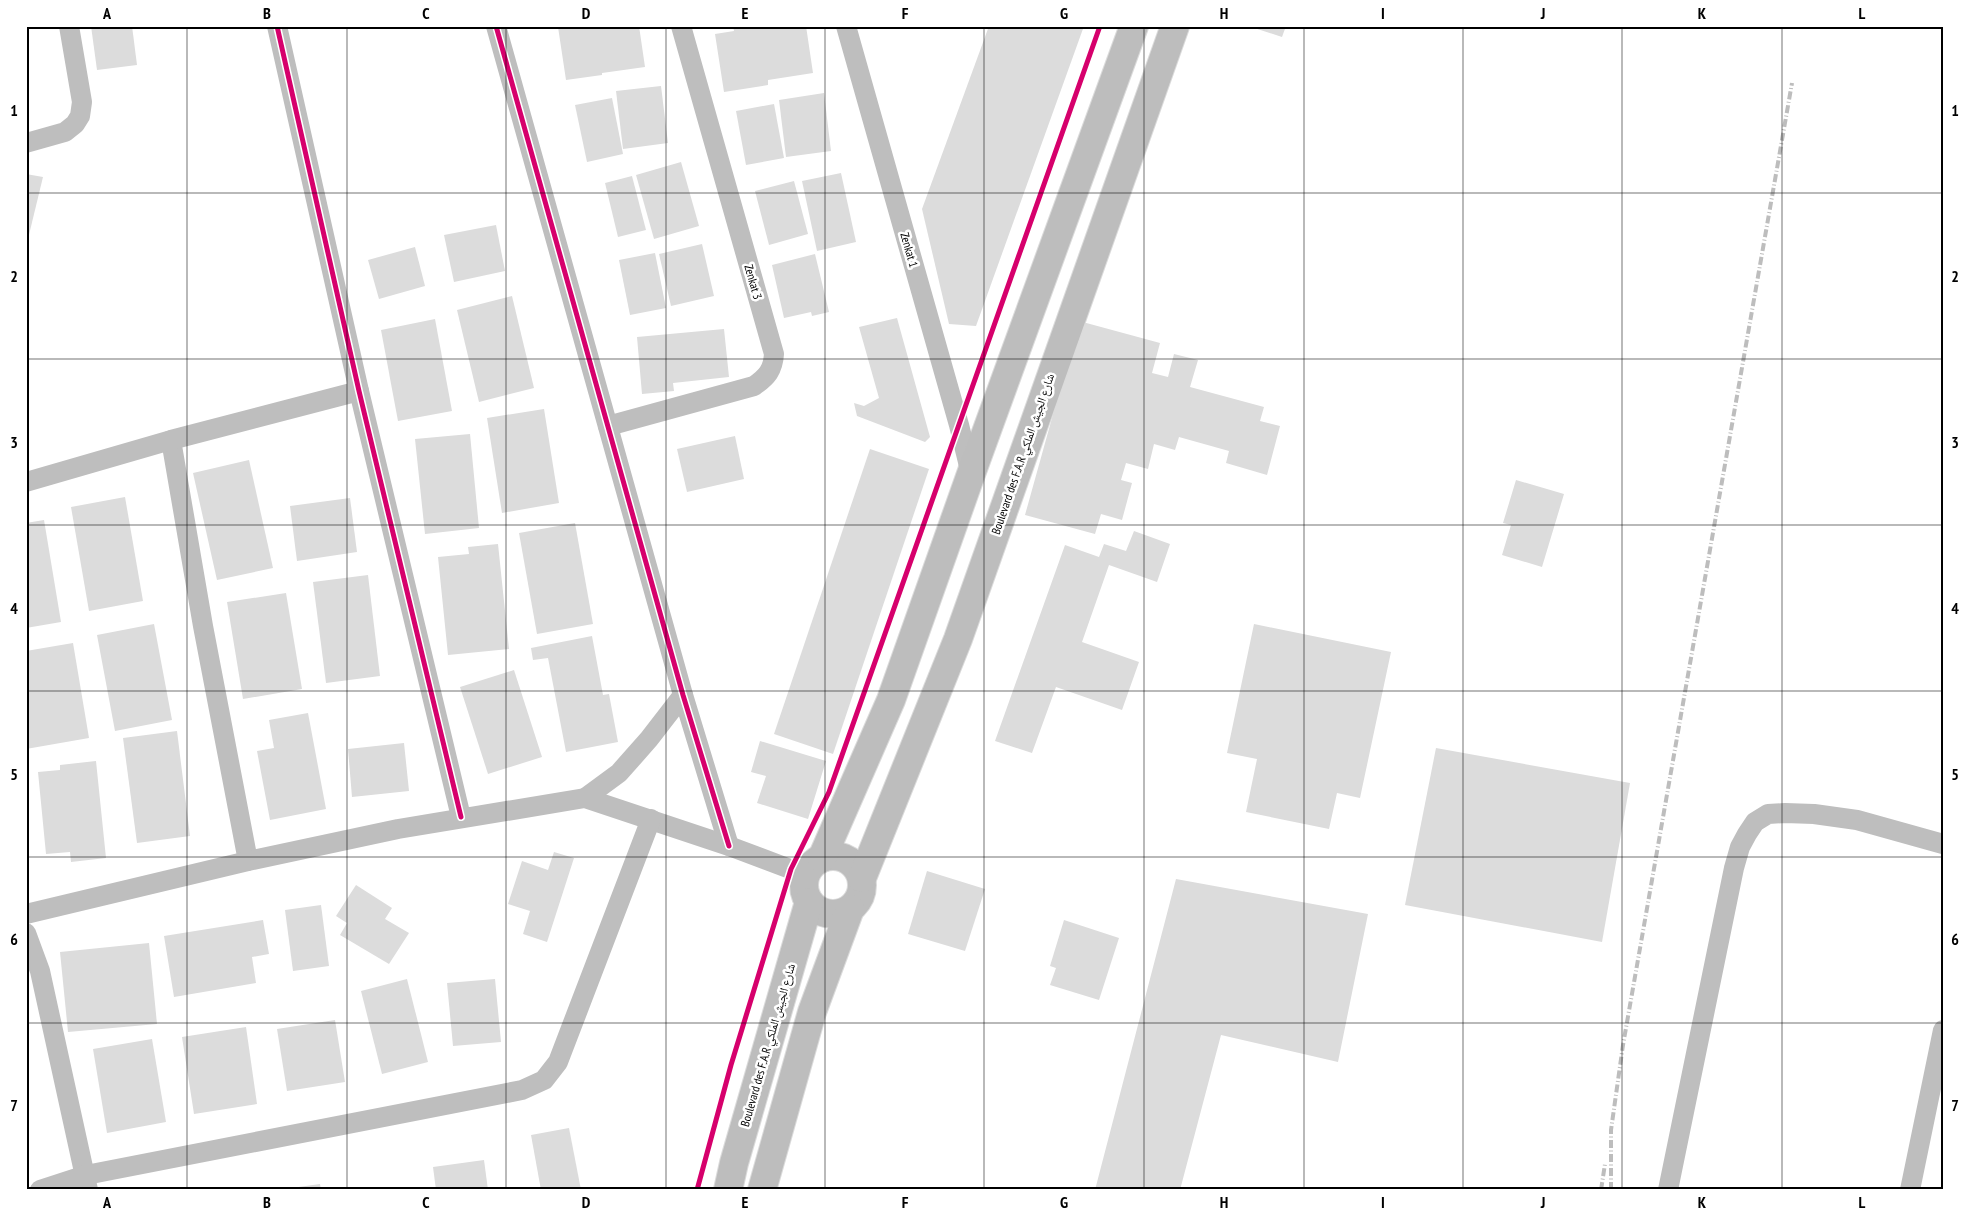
<svg xmlns="http://www.w3.org/2000/svg" width="1969" height="1216" viewBox="0 0 1969 1216" font-family="'PT Sans Narrow','Noto Naskh Arabic',sans-serif">
	<rect width="100%" height="100%" fill="#fff"/>
	<g fill="#dcdcdc">
		<polygon points="91,26 132,26 137,65 97,70"/>
		<polygon points="565,26 639,26 645,67 602,73 602,75 566,80 558,27"/>
		<polygon points="733,26 806,26 813,73 768,80 768,85 724,92 715,34 734,31"/>
		<polygon points="989,26 1084,26 976,326 949,324 922,209"/>
		<polygon points="1248,26 1286,26 1282,37"/>
		<polygon points="661,86 668,143 623,149 616,91"/>
		<polygon points="824,93 831,151 786,157 779,100"/>
		<polygon points="612,98 623,154 587,162 575,105"/>
		<polygon points="774,104 784,158 746,165 736,111"/>
		<polygon points="681,162 699,226 654,239 636,175"/>
		<polygon points="841,173 856,242 817,251 802,181"/>
		<polygon points="26,174 43,177 27,243 26,243"/>
		<polygon points="632,176 646,230 618,237 605,183"/>
		<polygon points="794,181 808,234 769,245 755,191"/>
		<polygon points="496,225 505,271 454,282 444,235"/>
		<polygon points="702,244 714,296 671,306 659,254"/>
		<polygon points="415,247 425,286 379,299 368,260"/>
		<polygon points="655,253 666,308 630,315 619,260"/>
		<polygon points="815,254 829,312 812,316 811,312 784,318 772,265"/>
		<polygon points="512,296 534,388 479,402 457,310"/>
		<polygon points="897,318 930,437 925,442 857,416 854,403 864,406 879,398 859,327"/>
		<polygon points="435,319 452,411 398,421 381,330"/>
		<polygon points="1079,321 1160,343 1152,373 1168,377 1174,354 1198,360 1190,387 1264,407 1260,421 1280,426 1267,475 1226,463 1229,451 1179,437 1175,450 1154,444 1148,469 1126,463 1121,480 1132,483 1122,520 1101,514 1095,534 1025,515"/>
		<polygon points="724,329 729,377 673,383 674,391 642,394 637,337"/>
		<polygon points="544,409 559,503 502,513 487,418"/>
		<polygon points="470,434 479,528 425,534 415,439"/>
		<polygon points="735,436 744,479 687,492 677,449"/>
		<polygon points="870,449 929,469 833,754 774,734"/>
		<polygon points="249,460 273,568 217,580 193,473"/>
		<polygon points="1516,480 1564,494 1542,567 1502,555 1511,525 1503,523"/>
		<polygon points="125,497 143,601 89,611 71,507"/>
		<polygon points="350,498 357,552 297,561 290,506"/>
		<polygon points="44,520 61,622 26,628 26,523"/>
		<polygon points="575,523 593,624 537,634 519,533"/>
		<polygon points="1134,531 1170,544 1157,582 1109,565 1082,642 1139,662 1122,710 1056,687 1032,753 995,741 1065,545 1099,557 1104,544 1126,551"/>
		<polygon points="498,544 509,649 448,655 438,557 469,554 468,547"/>
		<polygon points="368,575 380,676 326,683 313,582"/>
		<polygon points="286,593 302,689 243,699 227,602"/>
		<polygon points="154,624 172,720 115,731 97,635"/>
		<polygon points="1254,624 1391,652 1360,798 1337,793 1329,829 1246,812 1257,759 1227,753"/>
		<polygon points="592,636 603,695 609,694 618,742 566,752 548,658 533,660 531,648"/>
		<polygon points="73,643 89,738 26,749 26,651"/>
		<polygon points="514,670 542,757 488,774 460,687"/>
		<polygon points="308,713 326,809 270,820 257,751 274,748 269,720"/>
		<polygon points="177,731 190,836 137,843 123,738"/>
		<polygon points="760,741 826,761 808,819 757,803 766,776 751,772"/>
		<polygon points="404,743 409,791 352,797 348,749"/>
		<polygon points="1436,748 1630,783 1602,942 1405,905"/>
		<polygon points="96,761 106,858 71,862 70,852 46,854 38,772 60,770 60,765"/>
		<polygon points="554,852 574,858 547,942 523,934 530,911 508,904 522,861 548,870"/>
		<polygon points="927,871 985,889 965,951 908,934"/>
		<polygon points="1176,879 1368,914 1338,1062 1221,1035 1180,1190 1095,1190"/>
		<polygon points="356,885 392,908 385,919 409,933 389,964 340,935 347,923 336,916"/>
		<polygon points="321,905 329,966 293,971 285,910"/>
		<polygon points="263,920 269,954 252,957 256,983 174,997 164,936"/>
		<polygon points="1064,920 1119,938 1099,1000 1050,985 1056,968 1050,966"/>
		<polygon points="149,943 157,1024 68,1032 60,952"/>
		<polygon points="407,979 428,1062 382,1074 361,991"/>
		<polygon points="495,979 501,1042 453,1046 447,983"/>
		<polygon points="335,1020 345,1082 287,1091 277,1029"/>
		<polygon points="246,1027 257,1104 194,1114 182,1037"/>
		<polygon points="152,1039 166,1122 107,1133 93,1049"/>
		<polygon points="569,1128 581,1190 541,1190 531,1135"/>
		<polygon points="484,1160 488,1190 436,1190 433,1167"/>
		<polygon points="320,1184 321,1190 284,1190 284,1189"/>
	</g>
	<g fill="none" stroke-linecap="round" stroke-linejoin="round">
		<g stroke="#dbdbdb" stroke-width="30">
			<g id="primary">
				<circle cx="833" cy="885" r="29"/>
				<polyline points="822,858 891,700 971,474 1134,26"/>
				<polyline points="862,878 958,639 1175,26"/>
				<polyline points="728,1190 734,1163 809,902"/>
				<polyline points="762,1190 812,1012 850,909"/>
			</g>
		</g>
		<g stroke="#bebebe" stroke-width="20">
			<polyline points="277,26 359,391 461,817"/>
			<polyline points="496,26 683,695 729,846"/>
			<polyline points="846,26 959,425 971,474"/>
			<polyline points="26,143 65,132 75,124 80,116 82,102 69,26"/>
			<path d="M608,426L754,386C767,377 773,370 774,354L681,26"/>
			<polyline points="171,440 203,626 248,861"/>
			<polyline points="26,482 171,440 359,391"/>
			<polyline points="585,798 619,773 649,739 683,695"/>
			<polyline points="26,914 248,861 398,829 585,798 729,846 806,875"/>
			<polyline points="26,933 40,971 88,1190"/>
			<polyline points="40,1190 86,1175 522,1090 544,1080 558,1062 651,819"/>
			<polyline points="1668,1190 1734,868 1740,847 1747,834 1755,822 1768,814 1785,813 1814,814 1857,820 1943,844"/>
			<polyline points="1910,1190 1943,1030"/>
		</g>
		<use href="#primary" stroke="#bdbdbd" stroke-width="28"/>
		<g stroke="#bdbdbd" stroke-width="4" stroke-dasharray="8 2.5 1 2.5" stroke-linecap="butt">
			<polyline points="1601,1190 1605,1164"/>
			<polyline points="1611,1190 1611,1130 1623,1045 1792,83"/>
		</g>
		<g stroke="#fff" stroke-width="8">
			<g id="cycleway">
				<polyline points="277,26 359,391 461,817"/>
				<polyline points="496,26 683,695 729,846"/>
				<polyline points="697,1190 731,1065 791,869 829,792 1100,26"/>
			</g>
		</g>
		<use href="#cycleway" stroke="#d6006c" stroke-width="5"/>
	</g>
	<path fill="none" stroke="#000" stroke-width="1" stroke-opacity="0.55" d="M187,26V1190M347,26V1190M506,26V1190M666,26V1190M825,26V1190M984,26V1190M1144,26V1190M1304,26V1190M1463,26V1190M1622,26V1190M1782,26V1190M26,193H1943M26,359H1943M26,525H1943M26,691H1943M26,857H1943M26,1023H1943"/>
	<g text-anchor="middle" stroke-width="5" stroke-linejoin="round" paint-order="stroke">
		<g font-size="12" fill="#000" stroke="#fff">
			<text transform="translate(909 250) rotate(74)" y="4">Zenkat 1</text>
			<text transform="translate(753 282) rotate(74)" y="4">Zenkat 3</text>
			<text transform="translate(1023 454) rotate(-71)" y="4">Boulevard des F.A.R شارع الجيش الملكي</text>
			<text transform="translate(768 1045) rotate(-74)" y="4">Boulevard des F.A.R شارع الجيش الملكي</text>
		</g>
	</g>
	<rect width="1969" height="1216" fill="none" stroke="#ffffff" stroke-width="55"/>
	<rect x="28" y="28" width="1914" height="1160" fill="none" stroke="#000" stroke-width="2"/>
	<g font-size="16" text-anchor="middle" font-weight="bold" fill="#000">
		<text x="107" y="19">A</text>
		<text x="267" y="19">B</text>
		<text x="426" y="19">C</text>
		<text x="586" y="19">D</text>
		<text x="745" y="19">E</text>
		<text x="905" y="19">F</text>
		<text x="1064" y="19">G</text>
		<text x="1224" y="19">H</text>
		<text x="1383" y="19">I</text>
		<text x="1543" y="19">J</text>
		<text x="1702" y="19">K</text>
		<text x="1862" y="19">L</text>
		<text x="14" y="116">1</text>
		<text x="1955" y="116">1</text>
		<text x="14" y="282">2</text>
		<text x="1955" y="282">2</text>
		<text x="14" y="448">3</text>
		<text x="1955" y="448">3</text>
		<text x="14" y="614">4</text>
		<text x="1955" y="614">4</text>
		<text x="14" y="780">5</text>
		<text x="1955" y="780">5</text>
		<text x="14" y="945">6</text>
		<text x="1955" y="945">6</text>
		<text x="14" y="1111">7</text>
		<text x="1955" y="1111">7</text>
		<text x="107" y="1208">A</text>
		<text x="267" y="1208">B</text>
		<text x="426" y="1208">C</text>
		<text x="586" y="1208">D</text>
		<text x="745" y="1208">E</text>
		<text x="905" y="1208">F</text>
		<text x="1064" y="1208">G</text>
		<text x="1224" y="1208">H</text>
		<text x="1383" y="1208">I</text>
		<text x="1543" y="1208">J</text>
		<text x="1702" y="1208">K</text>
		<text x="1862" y="1208">L</text>
	</g>
</svg>
